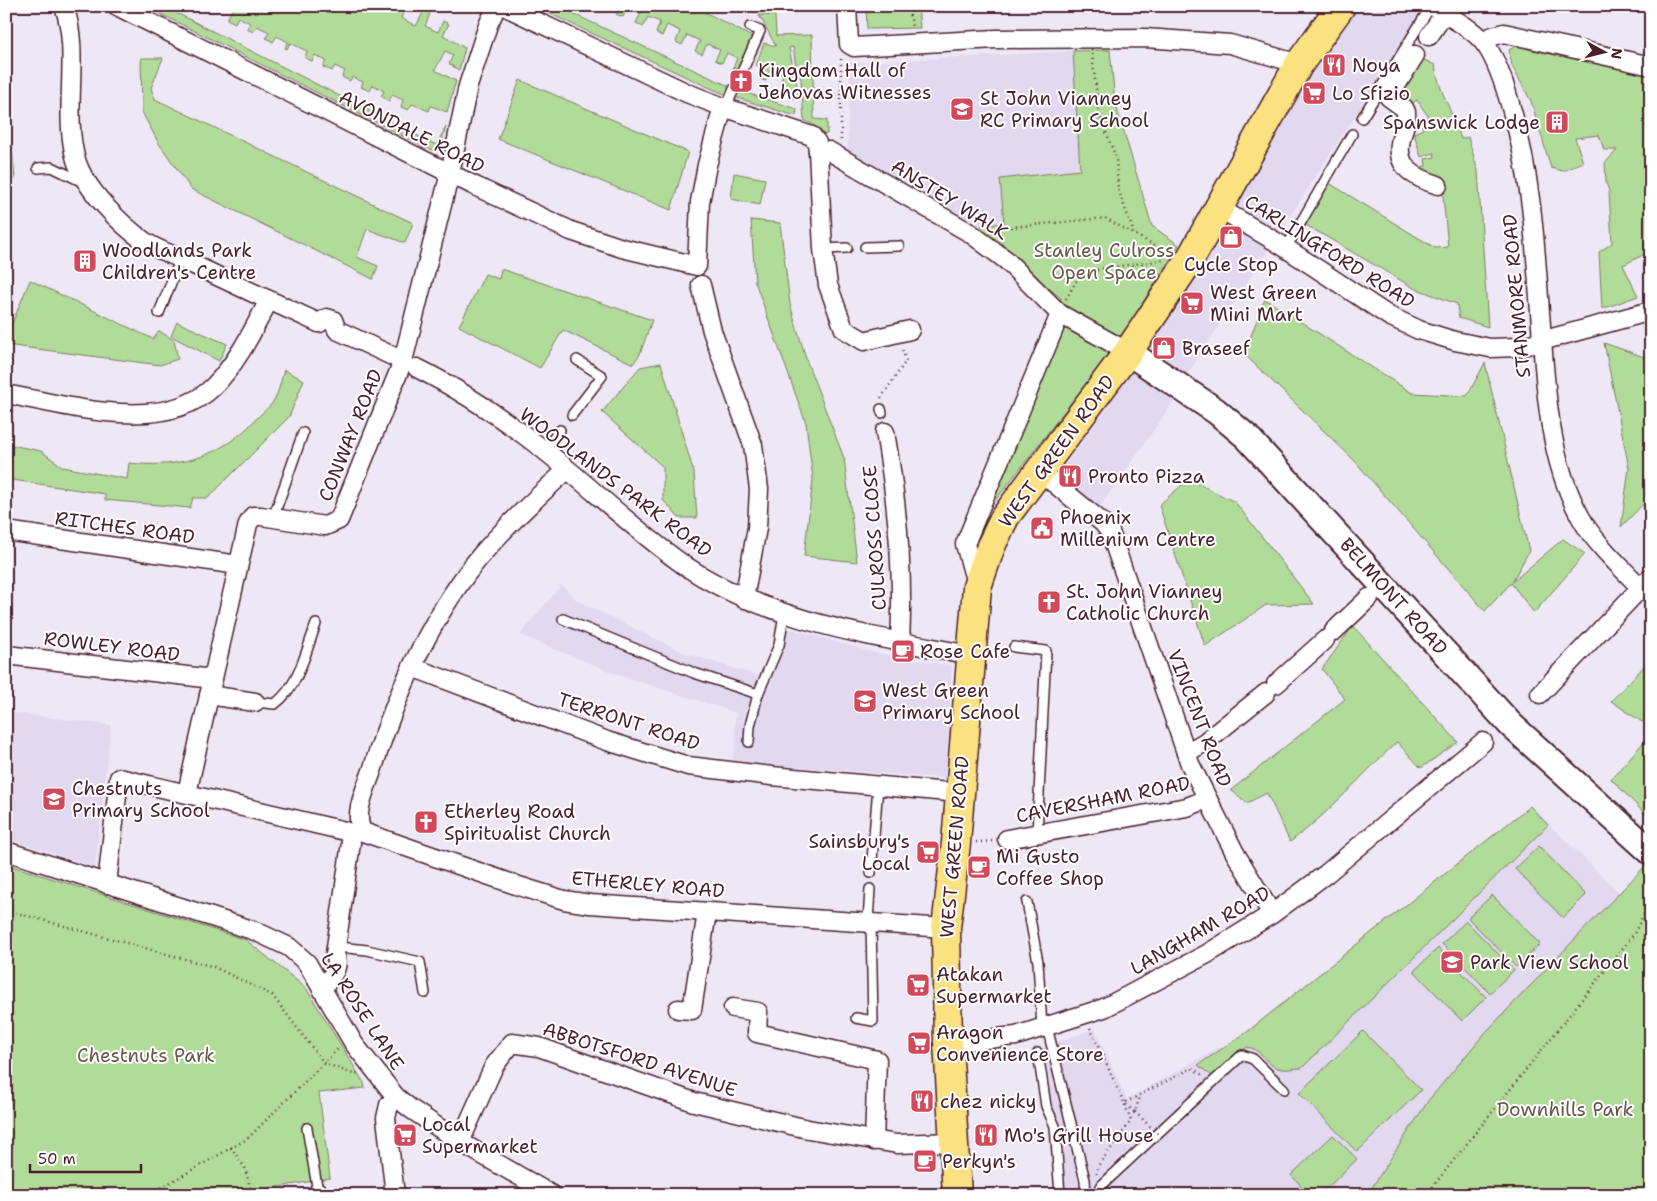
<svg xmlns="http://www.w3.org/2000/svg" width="1657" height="1201" viewBox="0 0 1657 1201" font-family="'Shantell Sans',sans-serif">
	<rect width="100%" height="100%" fill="#eee8f6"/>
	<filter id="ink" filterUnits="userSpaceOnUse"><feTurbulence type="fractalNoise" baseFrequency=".02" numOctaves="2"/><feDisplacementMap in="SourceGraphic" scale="10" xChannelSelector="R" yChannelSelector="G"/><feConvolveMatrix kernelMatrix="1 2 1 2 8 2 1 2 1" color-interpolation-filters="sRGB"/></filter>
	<g filter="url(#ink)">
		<g fill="#e2d8f0">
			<polygon points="1358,6 1426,6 1178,389 1135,362 1311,74"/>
			<polygon points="1073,51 1080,170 1005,223 981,226 847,156 850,63"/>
			<polygon points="1134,370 1176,398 1100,507 1057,476"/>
			<polygon points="561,585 578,601 682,652 759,676 777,637 777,625 875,653 952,666 945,778 732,762 736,741 734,725 737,713 624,677 520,635"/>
			<polygon points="6,712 111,725 95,867 6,838"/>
			<polygon points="1530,806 1622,895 1390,1195 1063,1195 1058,1125 1048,1093 1042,1047 1095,1029 1127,1099 1247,1032"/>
		</g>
		<g fill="#b1db98" stroke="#7e7d62">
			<polygon points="145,6 165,7 436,145 446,127 439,152 427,148"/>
			<polygon points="231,6 389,6 399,11 402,6 406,6 401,18 416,26 424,11 430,14 425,26 438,32 443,21 449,24 443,35 465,48 459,70 449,64 453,55 445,51 435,70 456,81 447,112 431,106 429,111 412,104 408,110 401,107 403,100 392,95 389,101 381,96 384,91 373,85 370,91 361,87 363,82 352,77 350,81 342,77 345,71 335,66 332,71 323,67 326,61 315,55 312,61 305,58 307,51 290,43 287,49 285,48 288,42 277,36 273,42 266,38 269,32 257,26 253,32 247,29 250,23 238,17 235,23 227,19 233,8"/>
			<polygon points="533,6 556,6 731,87 727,95 708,87"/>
			<polygon points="620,6 702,6 701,10 754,38 739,71 733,68 737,58 727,53 722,63 715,60 720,50 707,44 702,54 695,51 700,41 687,35 682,45 676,42 680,31 667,25 662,36 656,33 660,22 648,17 643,27 636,23 641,13 628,7 623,17 616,14"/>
			<polygon points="866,6 918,6 920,28 867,29"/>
			<polygon points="759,15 775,15 776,36 812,35 814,119 827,120 827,134 822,135 814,125 804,120 801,79 797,73 793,47 789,48 800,100 790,97 792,91 780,85 783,74 770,69 766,81 759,79 762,67 756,65 764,43 776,46"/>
			<polygon points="1516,46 1651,75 1651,251 1623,265 1638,296 1602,309 1599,252 1612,243 1609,191 1606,183 1605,163 1617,150 1604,150 1599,135 1575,138 1583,162 1563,171 1551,168 1531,101 1512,66 1509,50"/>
			<polygon points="1110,50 1115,102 1152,226 1179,245 1117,344 990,507 968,556 957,549 1061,298 983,235 981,226 1004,223 1000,179 1080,170 1073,51"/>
			<polygon points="141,58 163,58 151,88 155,99 413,223 405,243 367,229 357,257 378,266 373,279 191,189 158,142 142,112"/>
			<path d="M1420,58L1435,65C1438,90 1454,114 1461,139L1468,137L1478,171L1488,327L1459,318L1457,304L1414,288L1306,225L1308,217L1329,183L1435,248L1448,247L1441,176H1423L1422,167L1426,166L1425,159L1435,157L1434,153L1421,157L1414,133L1423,129L1420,122L1428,116L1417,100L1409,106L1395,97Z"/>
			<polygon points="6,79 15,179 6,182"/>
			<polygon points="520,80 688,152 671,210 498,139"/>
			<polygon points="737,90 797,109 796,116 734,97"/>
			<polygon points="734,173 765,179 760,205 731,199"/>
			<polygon points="751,220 780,223 790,304 807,362 844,458 857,562 804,556 813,479 806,423 755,282"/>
			<polygon points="501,269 652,320 640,354 633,364 563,330 540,368 459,326 485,274 499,279"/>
			<polygon points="30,280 153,339 159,331 174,340 178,359 160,365 6,345 6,338"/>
			<polygon points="1265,299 1412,393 1467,396 1485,363 1529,551 1512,582 1563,539 1585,554 1534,613 1511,583 1485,611 1353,459 1244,354"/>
			<polygon points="177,322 227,344 219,361 171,336"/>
			<polygon points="1604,343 1644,357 1651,354 1651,496 1621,527 1629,468"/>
			<polygon points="661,363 694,473 697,518 679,518 663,500 663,467 602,412 640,367"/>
			<path d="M284,370L304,380L289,417L208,498H193L190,508L105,500V494L6,479V444L41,451L63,467L127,479L129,463C181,469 223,456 258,417C263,412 271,406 274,400C279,392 281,380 284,370Z"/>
			<polygon points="1189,479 1235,502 1314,604 1266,605 1205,646 1159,505"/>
			<path d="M1353,626L1458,742L1421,768L1397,742C1360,776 1331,812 1290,842L1267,793L1247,803L1231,790L1345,699L1322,669Z"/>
			<polygon points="1651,659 1651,712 1642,722 1611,701"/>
			<polygon points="1651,734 1651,820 1611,779"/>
			<path d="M1530,806L1548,825L1302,1068C1295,1068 1287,1070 1281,1069C1265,1066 1263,1049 1247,1047L1212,1076L1198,1065L1247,1032Z"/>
			<polygon points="1539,846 1586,895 1563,918 1515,869"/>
			<polygon points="6,864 246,940 306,988 364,1083 365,1088 319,1093 330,1178 268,1189 268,1195 6,1195"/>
			<polygon points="1646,865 1651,870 1651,1195 1367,1195 1428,1101 1484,1034"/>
			<polygon points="1492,895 1540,944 1516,967 1468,918"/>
			<polygon points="1466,921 1514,970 1490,993 1442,944"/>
			<polygon points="1438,948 1486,997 1462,1021 1414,971"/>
			<polygon points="1363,1031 1421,1090 1357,1152 1299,1093"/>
			<polygon points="1333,1135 1357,1159 1320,1195 1310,1195 1291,1175"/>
		</g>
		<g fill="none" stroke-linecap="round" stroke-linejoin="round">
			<g stroke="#4a1f2b" stroke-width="12">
				<g id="lane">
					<polyline points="742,72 760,31 750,27"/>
					<polyline points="726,108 734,89"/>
					<polyline points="1362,118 1431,6"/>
					<polyline points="38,168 52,167 83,182"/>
					<polyline points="865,247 899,246"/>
					<polyline points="1286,248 1352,134"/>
					<polyline points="823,249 847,248"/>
					<polyline points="159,313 181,258"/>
					<polyline points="881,409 882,413"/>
					<polyline points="572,415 602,376 577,360"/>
					<polyline points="544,450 560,430"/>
					<polyline points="273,518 303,433"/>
					<polyline points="563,619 694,673 758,694 779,645 784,614"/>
					<polyline points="1014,647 1046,651 1037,834"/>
					<path d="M255,702L275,704C299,686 306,651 316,624"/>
					<polyline points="749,742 750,726 758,694"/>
					<polyline points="871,873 878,786"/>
					<polyline points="1027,902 1038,962 1042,1028"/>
					<polyline points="868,922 870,889"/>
					<polyline points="338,947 367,950 420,962 425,993"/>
					<polyline points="856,1018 873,1021 871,923"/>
					<polyline points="1047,1027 1085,1180 1086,1195"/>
					<polyline points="1038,1053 1046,1106 1055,1126 1060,1195"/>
					<polyline points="307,1128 318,1192"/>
					<polyline points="1097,1195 1102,1185 1242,1055 1253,1059 1284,1089"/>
				</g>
			</g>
			<g stroke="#4a1f2b" stroke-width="21">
				<g id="street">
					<path d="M64,6C81,53 62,112 76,160C85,189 120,224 144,241C157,250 174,255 188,262C231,283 275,303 319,323"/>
					<polyline points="117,6 477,187 571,231 622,248 697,266 700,202 707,165 723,107"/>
					<polyline points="504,6 687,93 723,107 812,136 817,143 818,151 823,249 828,285 844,329 864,341 910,330"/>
					<polyline points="847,6 849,44 854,47 996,39 1145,38 1230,44 1299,64"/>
					<path d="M1433,6C1450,18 1473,28 1485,44C1498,62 1506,89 1512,111C1534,184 1536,263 1542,339C1546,398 1551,463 1580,516C1594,543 1620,566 1641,588"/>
					<polyline points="1429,36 1444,14"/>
					<polyline points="1484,43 1490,37 1504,33 1651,66"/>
					<path d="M1415,55L1389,97L1404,108L1406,112C1407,122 1403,130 1401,139C1394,167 1415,178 1438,185"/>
					<polyline points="818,151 829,151 841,158 970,233 1006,260 1060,314 1128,352"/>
					<polyline points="1219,208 1278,243 1389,316 1419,330 1455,341 1490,348 1519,347 1651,311"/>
					<polyline points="701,285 712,331 753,445 759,489 757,528 744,599"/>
					<polyline points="319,323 327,318 333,320 337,330 403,361"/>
					<path d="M417,368C461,390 505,420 544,450C591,487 635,531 684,565C768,622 872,636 970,655"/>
					<path d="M6,394C66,405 164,435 213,387C238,362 253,330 269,300"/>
					<path d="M885,432C897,501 904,571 900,641"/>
					<path d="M567,470C538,496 509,523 483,553C431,615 396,694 372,771C366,788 352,816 363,832L519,886L564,900L590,904L946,928"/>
					<polyline points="1039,471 1103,523 1110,532 1190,764 1235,853 1272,914"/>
					<polyline points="6,531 238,565"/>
					<polyline points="977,587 965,544 1060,314"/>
					<polyline points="1334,631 1369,598"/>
					<polyline points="6,655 213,679"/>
					<polyline points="412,667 607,741 688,766 772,776 959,793"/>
					<polyline points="1276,684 1325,640"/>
					<polyline points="1540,694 1651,577"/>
					<polyline points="209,695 255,702"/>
					<polyline points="1186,753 1205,742 1266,693"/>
					<polyline points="187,793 248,524 253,516 261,516 325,526 339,520 403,361 450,173 468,86 488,25 497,6"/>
					<polyline points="1007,839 1187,807 1207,799"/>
					<polyline points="6,851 255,931 289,947 307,963 354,1044 396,1097 411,1109 460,1142 552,1195"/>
					<path d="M107,884L119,778L345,831L350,833L351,843L335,954C341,967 331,977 323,987"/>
					<polyline points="733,1008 758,1012 757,1033 877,1060 874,1141"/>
					<polyline points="678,1009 692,1010 707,912"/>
					<polyline points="948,1043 1016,1036 1104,1008 1207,954 1272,914 1326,874 1483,742"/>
					<polyline points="460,1142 494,1066 512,1043 539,1047 694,1102 808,1129 897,1144 953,1142"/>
					<polyline points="318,1192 319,1195"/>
					<polyline points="395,1195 386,1118 389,1105 396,1097"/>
				</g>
			</g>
			<g stroke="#4a1f2b" stroke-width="29">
				<polyline id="secondary" points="1128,352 1216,411 1247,437 1511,725 1651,852"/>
			</g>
			<g stroke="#4a1f2b" stroke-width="31">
				<polyline id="primary" points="957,1195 948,1043 946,928 956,843 977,587 991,546 1005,517 1128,352 1189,261 1299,64 1341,6"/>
			</g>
			<g stroke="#4a1f2b" stroke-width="2.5" stroke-dasharray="1 4" stroke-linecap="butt">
				<polyline points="905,6 911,18 912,29"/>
				<polyline points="1092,54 1099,114 1116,158 1118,189 1134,233"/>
				<polyline points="841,140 841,58"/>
				<polyline points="991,229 1105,218 1170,254"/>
				<polyline points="1066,299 1078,278 1100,269 1164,260"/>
				<polyline points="881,398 906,361 902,349"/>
				<polyline points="976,842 993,841"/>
				<polyline points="6,910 214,967 272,995 324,1063 353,1074 358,1074"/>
				<polyline points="1090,1028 1124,1103 1135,1112"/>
				<polyline points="1129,1115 1124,1103 1192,1068 1204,1076"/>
				<polyline points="231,1147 245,1168 252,1195"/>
				<polyline points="1096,1174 1098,1166 1131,1121 1129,1115 1135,1112 1140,1096"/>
				<polyline points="148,1195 247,1139 339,1048"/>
				<polyline points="1426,1195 1634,934 1651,899"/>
			</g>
			<use href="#lane" stroke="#fff" stroke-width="9"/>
			<use href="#street" stroke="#fff" stroke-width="18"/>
			<use href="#secondary" stroke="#fff" stroke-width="25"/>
			<use href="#primary" stroke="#fbe180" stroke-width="28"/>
			<polyline stroke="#4a1f2b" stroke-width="2.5" stroke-dasharray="1 4" stroke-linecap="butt" points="1135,1112 1163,1139"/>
		</g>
	</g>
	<defs>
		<g id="restaurant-square" transform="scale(1.25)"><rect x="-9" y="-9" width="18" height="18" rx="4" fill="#d1495b" stroke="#fff"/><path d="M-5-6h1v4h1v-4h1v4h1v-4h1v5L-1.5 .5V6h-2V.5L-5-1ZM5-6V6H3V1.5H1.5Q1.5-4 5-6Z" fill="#fff"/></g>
		<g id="church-square" transform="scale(1.25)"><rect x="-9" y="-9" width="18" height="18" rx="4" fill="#d1495b" stroke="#fff"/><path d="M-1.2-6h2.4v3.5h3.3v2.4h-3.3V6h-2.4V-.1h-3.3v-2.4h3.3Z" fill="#fff"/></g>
		<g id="supermarket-square" transform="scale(1.25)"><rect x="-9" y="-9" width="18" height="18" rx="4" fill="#d1495b" stroke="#fff"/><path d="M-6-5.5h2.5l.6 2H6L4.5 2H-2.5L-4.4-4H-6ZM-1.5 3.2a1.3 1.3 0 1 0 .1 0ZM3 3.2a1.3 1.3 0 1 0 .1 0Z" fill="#fff"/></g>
		<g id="school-square" transform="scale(1.25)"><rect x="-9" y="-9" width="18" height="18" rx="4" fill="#d1495b" stroke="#fff"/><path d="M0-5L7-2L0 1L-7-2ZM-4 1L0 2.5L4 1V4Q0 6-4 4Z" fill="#fff"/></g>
		<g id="building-square" transform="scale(1.25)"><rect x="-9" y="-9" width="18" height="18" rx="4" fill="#d1495b" stroke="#fff"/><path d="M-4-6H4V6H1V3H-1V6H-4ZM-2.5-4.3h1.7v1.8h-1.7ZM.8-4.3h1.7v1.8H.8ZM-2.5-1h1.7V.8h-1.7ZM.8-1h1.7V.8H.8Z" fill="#fff"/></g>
		<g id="shop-square" transform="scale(1.25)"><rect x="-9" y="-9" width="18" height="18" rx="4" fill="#d1495b" stroke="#fff"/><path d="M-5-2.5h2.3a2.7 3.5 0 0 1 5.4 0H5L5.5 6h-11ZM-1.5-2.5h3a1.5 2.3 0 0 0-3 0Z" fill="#fff"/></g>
		<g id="civic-square" transform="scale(1.25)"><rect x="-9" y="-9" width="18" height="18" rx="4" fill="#d1495b" stroke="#fff"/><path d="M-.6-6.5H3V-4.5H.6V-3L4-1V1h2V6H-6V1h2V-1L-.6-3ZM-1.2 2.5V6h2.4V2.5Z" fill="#fff"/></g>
		<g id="cafe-square" transform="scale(1.25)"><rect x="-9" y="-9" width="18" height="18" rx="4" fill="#d1495b" stroke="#fff"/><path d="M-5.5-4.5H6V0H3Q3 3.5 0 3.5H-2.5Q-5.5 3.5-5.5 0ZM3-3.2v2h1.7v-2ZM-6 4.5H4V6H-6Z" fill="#fff"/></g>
	</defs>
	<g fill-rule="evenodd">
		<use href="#restaurant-square" x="1334" y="65"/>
		<use href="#church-square" x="741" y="81"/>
		<use href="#supermarket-square" x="1314" y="93"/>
		<use href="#school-square" x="962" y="109"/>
		<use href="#building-square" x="1557" y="122"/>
		<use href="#shop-square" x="1231" y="237"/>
		<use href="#building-square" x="85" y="261"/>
		<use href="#supermarket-square" x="1192" y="303"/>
		<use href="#shop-square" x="1164" y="348"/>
		<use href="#restaurant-square" x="1070" y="476"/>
		<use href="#civic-square" x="1042" y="528"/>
		<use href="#church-square" x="1049" y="602"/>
		<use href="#cafe-square" x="903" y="651"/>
		<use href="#school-square" x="865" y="701"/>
		<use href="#school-square" x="54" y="799"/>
		<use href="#church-square" x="426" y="822"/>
		<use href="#supermarket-square" x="928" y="852"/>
		<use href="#cafe-square" x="979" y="867"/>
		<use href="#school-square" x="1452" y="962"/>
		<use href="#supermarket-square" x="918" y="985"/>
		<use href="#supermarket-square" x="919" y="1043"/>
		<use href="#restaurant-square" x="922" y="1101"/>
		<use href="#supermarket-square" x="405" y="1135"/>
		<use href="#restaurant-square" x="986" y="1135"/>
		<use href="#cafe-square" x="925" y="1161"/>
	</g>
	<g text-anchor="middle" stroke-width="4" stroke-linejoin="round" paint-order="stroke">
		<g font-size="19" fill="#4a1f2b" stroke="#fff" text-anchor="start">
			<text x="1352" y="72">Noya</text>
			<text x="758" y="77">Kingdom Hall of<tspan x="758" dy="22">Jehovas Witnesses</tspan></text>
			<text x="1332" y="100">Lo Sfizio</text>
			<text x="980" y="105">St John Vianney<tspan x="980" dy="22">RC Primary School</tspan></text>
			<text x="1540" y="129" text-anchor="end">Spanswick Lodge</text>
			<text x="102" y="257">Woodlands Park<tspan x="102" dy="22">Children's Centre</tspan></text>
			<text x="1231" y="271" text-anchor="middle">Cycle Stop</text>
			<text x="1210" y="299">West Green<tspan x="1210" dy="22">Mini Mart</tspan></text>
			<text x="1182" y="355">Braseef</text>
			<text x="1088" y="483">Pronto Pizza</text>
			<text x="1060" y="524">Phoenix<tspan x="1060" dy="22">Millenium Centre</tspan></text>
			<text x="1066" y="598">St. John Vianney<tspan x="1066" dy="22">Catholic Church</tspan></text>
			<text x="920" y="658">Rose Cafe</text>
			<text x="882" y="697">West Green<tspan x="882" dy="22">Primary School</tspan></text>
			<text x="72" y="795">Chestnuts<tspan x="72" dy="22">Primary School</tspan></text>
			<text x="444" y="818">Etherley Road<tspan x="444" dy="22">Spiritualist Church</tspan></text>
			<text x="910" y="848" text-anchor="end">Sainsbury's<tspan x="910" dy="22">Local</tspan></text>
			<text x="996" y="863">Mi Gusto<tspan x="996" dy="22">Coffee Shop</tspan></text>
			<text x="1470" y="969">Park View School</text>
			<text x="936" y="981">Atakan<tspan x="936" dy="22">Supermarket</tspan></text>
			<text x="936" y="1039">Aragon<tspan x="936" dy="22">Convenience Store</tspan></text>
			<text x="940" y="1108">chez nicky</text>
			<text x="422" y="1131">Local<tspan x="422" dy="22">Supermarket</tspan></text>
			<text x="1004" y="1142">Mo's Grill House</text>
			<text x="942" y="1168">Perkyn's</text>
		</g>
		<g font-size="19" fill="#4a1f2b" stroke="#fff">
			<text transform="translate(412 131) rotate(27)" y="7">AVONDALE ROAD</text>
			<text transform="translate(950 199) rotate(32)" y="7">ANSTEY WALK</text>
			<text transform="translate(1330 251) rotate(32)" y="7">CARLINGFORD ROAD</text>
			<text transform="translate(1516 296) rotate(-95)" y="7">STANMORE ROAD</text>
			<text transform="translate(350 435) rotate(-68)" y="7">CONWAY ROAD</text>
			<text transform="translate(1056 451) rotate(-54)" y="7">WEST GREEN ROAD</text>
			<text transform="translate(616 482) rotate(37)" y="7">WOODLANDS PARK ROAD</text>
			<text transform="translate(125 527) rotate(8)" y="7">RITCHES ROAD</text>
			<text transform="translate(874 538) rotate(-94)" y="7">CULROSS CLOSE</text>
			<text transform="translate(1394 596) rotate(48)" y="7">BELMONT ROAD</text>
			<text transform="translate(112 646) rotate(7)" y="7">ROWLEY ROAD</text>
			<text transform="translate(1200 718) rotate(69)" y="7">VINCENT ROAD</text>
			<text transform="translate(629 721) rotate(18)" y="7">TERRONT ROAD</text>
			<text transform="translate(1103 799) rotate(-11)" y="7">CAVERSHAM ROAD</text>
			<text transform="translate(954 847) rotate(-85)" y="7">WEST GREEN ROAD</text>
			<text transform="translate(648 884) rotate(5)" y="7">ETHERLEY ROAD</text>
			<text transform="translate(1200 930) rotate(-30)" y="7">LANGHAM ROAD</text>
			<text transform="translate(363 1011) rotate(57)" y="7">LA ROSE LANE</text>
			<text transform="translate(640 1059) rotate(18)" y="7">ABBOTSFORD AVENUE</text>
		</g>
		<g font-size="19" fill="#69574c" stroke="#fff">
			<text x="1104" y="257">Stanley Culross<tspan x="1104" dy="22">Open Space</tspan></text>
			<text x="146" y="1062">Chestnuts Park</text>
			<text x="1565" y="1116">Downhills Park</text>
		</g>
	</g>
	<rect width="1657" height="1201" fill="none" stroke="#fff" stroke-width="25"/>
	<rect x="12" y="12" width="1632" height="1176" fill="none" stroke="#4a1f2b" stroke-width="2" filter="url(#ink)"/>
	<g transform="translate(1604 52) rotate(97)" stroke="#ffffff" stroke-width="4" paint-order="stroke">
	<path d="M0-4L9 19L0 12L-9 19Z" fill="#4a1f2b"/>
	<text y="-8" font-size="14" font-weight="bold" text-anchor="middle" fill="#4a1f2b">N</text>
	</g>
	<path d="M30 1164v8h111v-8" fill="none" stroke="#4a1f2b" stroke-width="2.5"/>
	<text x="38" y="1164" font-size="15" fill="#4a1f2b" stroke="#ffffff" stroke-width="4" paint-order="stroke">50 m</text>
</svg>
